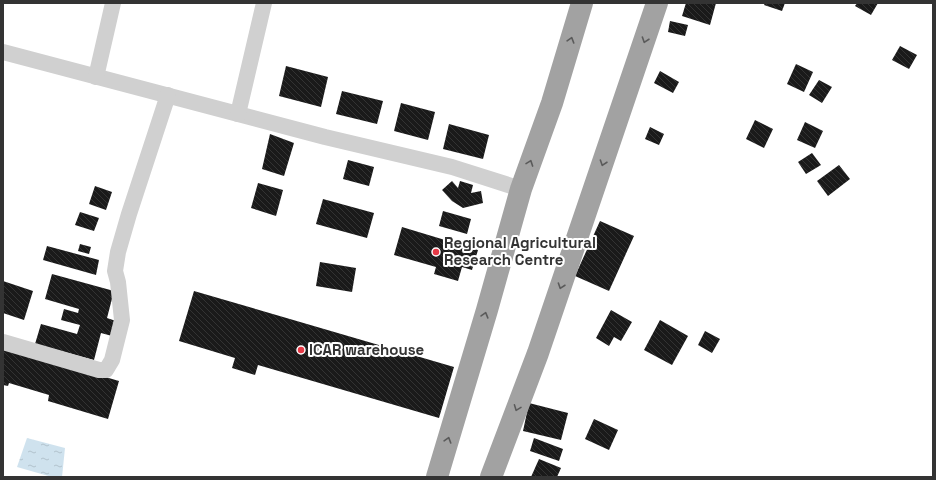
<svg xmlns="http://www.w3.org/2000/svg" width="936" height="480" viewBox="0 0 936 480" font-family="'Space Grotesk',sans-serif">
	<defs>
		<pattern id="water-ripples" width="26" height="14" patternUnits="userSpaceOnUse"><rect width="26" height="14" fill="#cfe2ee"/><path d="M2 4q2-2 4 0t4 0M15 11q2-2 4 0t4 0" fill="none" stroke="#b2c2cd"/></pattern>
		<pattern id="building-back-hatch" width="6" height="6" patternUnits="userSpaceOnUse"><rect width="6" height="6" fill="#1a1a1a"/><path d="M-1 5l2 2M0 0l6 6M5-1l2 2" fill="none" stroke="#333"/></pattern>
	</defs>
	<rect width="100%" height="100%" fill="#fff"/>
	<polygon fill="url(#water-ripples)" points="27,438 65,448 62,477 52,477 17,467"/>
	<g fill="url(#building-back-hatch)">
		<polygon points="686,3 716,3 710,25 682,16"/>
		<polygon points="765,3 785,3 782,11 764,5"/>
		<polygon points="857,3 878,3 871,15 855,6"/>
		<polygon points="670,21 688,25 685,36 668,32"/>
		<polygon points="900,46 917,55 909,69 892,60"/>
		<polygon points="796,64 813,72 804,92 787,84"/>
		<polygon points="286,66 328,77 321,107 279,96"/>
		<polygon points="660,71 679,82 673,93 654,83"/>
		<polygon points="819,80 832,87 822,103 809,95"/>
		<polygon points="342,91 383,101 377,124 336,114"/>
		<polygon points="401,103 435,112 428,140 394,131"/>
		<polygon points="755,120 773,129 764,148 746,139"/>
		<polygon points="805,122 823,131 815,148 797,140"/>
		<polygon points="449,124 489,135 483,159 443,149"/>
		<polygon points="650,127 664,134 659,145 645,139"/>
		<polygon points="270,134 294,143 284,176 262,169"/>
		<polygon points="812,153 821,165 806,174 798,162"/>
		<polygon points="348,160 374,167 369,186 343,179"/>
		<polygon points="839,165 850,179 828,196 817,181"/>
		<polygon points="452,181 458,188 460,181 473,185 471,193 481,191 483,203 463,208 452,201 442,190"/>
		<polygon points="258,183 283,190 276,216 251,208"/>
		<polygon points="95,186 112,192 106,210 89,204"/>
		<polygon points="323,199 374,213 367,238 316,224"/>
		<polygon points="443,211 471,219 467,234 439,226"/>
		<polygon points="80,212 99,218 94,231 75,225"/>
		<polygon points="600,221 634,236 609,291 575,276"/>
		<polygon points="402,227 478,250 472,270 462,267 458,281 434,274 436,267 394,255"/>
		<polygon points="80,244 91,247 89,254 78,251"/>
		<polygon points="47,246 99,260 96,275 43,260"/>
		<polygon points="320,262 356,268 352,292 316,286"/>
		<polygon points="52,274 114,291 107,318 116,321 112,336 101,333 94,360 35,344 41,324 77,334 80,325 61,320 64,309 78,313 79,309 45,299"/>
		<polygon points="3,281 33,291 24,320 3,313"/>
		<polygon points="194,291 454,367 439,418 258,365 255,375 232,368 235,358 179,341"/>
		<polygon points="611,310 632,322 621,341 614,337 609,346 596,338"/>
		<polygon points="660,320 688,336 672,365 644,350"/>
		<polygon points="705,331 720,339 712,353 698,345"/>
		<polygon points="3,347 119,381 108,419 48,401 49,395 9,383 8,386 3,385"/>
		<polygon points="529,403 568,413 561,440 523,431"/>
		<polygon points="594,419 618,430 609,450 585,439"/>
		<polygon points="534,438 563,449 559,461 530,451"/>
		<polygon points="539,459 561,468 557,477 531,477"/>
	</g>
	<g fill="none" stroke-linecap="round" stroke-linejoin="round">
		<g stroke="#d0d0d0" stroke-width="16">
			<polyline points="3,52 325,137 452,167 521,189"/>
			<polyline points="96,77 113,3"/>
			<polyline points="238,114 264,3"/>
			<polyline points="3,342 99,370 106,370 112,360 122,320 118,282 115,271 118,252 129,214 168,95"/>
		</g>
		<g stroke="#a2a2a2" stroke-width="22">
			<polyline points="437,477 487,310 521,189 552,103 582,3"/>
			<polyline points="491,477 538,353 657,3"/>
		</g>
	</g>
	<defs><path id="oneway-chevron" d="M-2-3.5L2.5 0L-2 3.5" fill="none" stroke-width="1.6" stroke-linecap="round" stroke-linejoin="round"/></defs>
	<g stroke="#5a5a5a">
		<use href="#oneway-chevron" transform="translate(571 40) rotate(-73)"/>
		<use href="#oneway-chevron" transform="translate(645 40) rotate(109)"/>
		<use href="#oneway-chevron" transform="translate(530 163) rotate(-70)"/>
		<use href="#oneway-chevron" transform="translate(603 163) rotate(109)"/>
		<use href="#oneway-chevron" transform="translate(561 286) rotate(109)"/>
		<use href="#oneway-chevron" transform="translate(485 315) rotate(-74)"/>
		<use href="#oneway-chevron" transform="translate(517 408) rotate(111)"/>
		<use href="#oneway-chevron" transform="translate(448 440) rotate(-73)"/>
	</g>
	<g fill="#e63946" stroke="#fff" stroke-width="1.5">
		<circle cx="436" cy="252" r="4"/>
		<circle cx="301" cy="350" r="4"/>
	</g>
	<g text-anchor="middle" stroke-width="4" stroke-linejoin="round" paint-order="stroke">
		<g font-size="15" font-weight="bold" fill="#333" stroke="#fff" text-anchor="start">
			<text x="444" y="248">Regional Agricultural<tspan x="444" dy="17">Research Centre</tspan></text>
			<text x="309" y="355">ICAR warehouse</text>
		</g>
	</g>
	<rect width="936" height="480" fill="none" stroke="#333333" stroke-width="8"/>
</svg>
